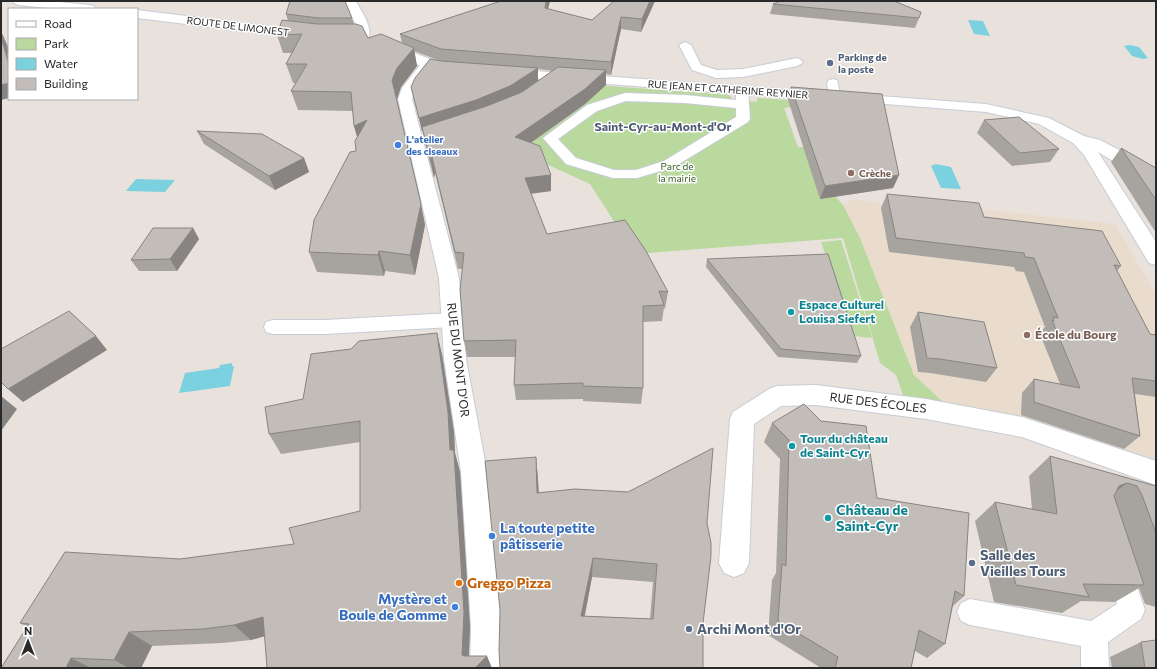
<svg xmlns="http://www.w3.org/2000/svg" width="1157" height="669" viewBox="0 0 1157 669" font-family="Commissioner,sans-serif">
	<rect width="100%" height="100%" fill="#e9e2dc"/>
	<polygon fill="#e9dccd" points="854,199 898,206 898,200 1115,224 1156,295 1156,463 943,402 914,375 860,238 843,205"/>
	<g fill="#bad99f">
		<polygon points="555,82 729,95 731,97 732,100 757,102 757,98 759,98 788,100 791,107 784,108 798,147 803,147 836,197 843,205 860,238 914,375 943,402 904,398 896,375 880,363 843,238 635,254 590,184 546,164 487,119"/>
		<polygon points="841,240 872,338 853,336 821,242"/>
	</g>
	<g fill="#7bd1df">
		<polygon points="968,20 983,21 990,36 974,34"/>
		<polygon points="1130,45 1139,47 1148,58 1143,59 1132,56 1124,46"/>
		<polygon points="936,164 951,167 961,189 941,188 931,166"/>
		<polygon points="136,179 175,180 165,192 126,191"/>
		<polygon points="232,363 232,366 234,366 230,386 179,393 185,373 219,368 220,365"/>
	</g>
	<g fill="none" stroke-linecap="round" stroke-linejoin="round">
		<g stroke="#c8ccd5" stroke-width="2">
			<g id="lane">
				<polygon points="685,42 691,45 701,65 717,70 743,69 797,58 801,60 803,62 801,64 797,66 743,77 716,78 692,70 679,45"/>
				<polygon points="833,79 837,80 841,97 839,100 831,100 829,97 827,83 829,80"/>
				<path d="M742,86L746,87L748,90L750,119L748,122L674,167L637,178H613L566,164L543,138L587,105L625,93L685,95L736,100V90L738,87ZM626,101L685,103L736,108V117L664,161L636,170H614L576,158L558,139L597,111Z"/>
				<polygon points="452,313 459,315 461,320 459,325 452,327 325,334 273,334 266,332 264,327 266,322 273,320 325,320"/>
				<polygon points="1119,557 1128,561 1145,610 1141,619 1108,642 1109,668 1081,668 1081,646 970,625 961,621 957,612 961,603 970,599 1091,621 1117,604 1106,570 1110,561"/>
			</g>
		</g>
		<g stroke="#c8ccd5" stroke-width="2">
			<g id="street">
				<polygon points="428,60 433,61 435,64 416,89 412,99 459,278 466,359 487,472 503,627 502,668 470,668 471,627 461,472 444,359 439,278 398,99 402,88 423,61"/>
				<polygon points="816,385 926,399 1022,417 1156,461 1156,485 1022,437 926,419 816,405 781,406 754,424 749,563 744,573 734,577 724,573 719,563 730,419 733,412 769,389 777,386"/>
			</g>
		</g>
		<g stroke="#c8ccd5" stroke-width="2">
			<g id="secondary">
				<polygon points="12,1 50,1 90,5 94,6 96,9 58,9 18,5 14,3"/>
				<path d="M344,1H356C361,11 374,28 368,39H358L357,36V27Z"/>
				<polygon points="137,10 309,31 313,32 315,35 313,38 309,39 137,18"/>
				<path d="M389,43L435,61L461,66L463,69L461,72C440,77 404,59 384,50L382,47L384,44Z"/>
				<polygon points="508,69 819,92 824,93 826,96 824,99 819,100 503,76 501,73 503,70"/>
				<polygon points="853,94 986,104 1049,118 1084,136 1100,140 1125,153 1156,172 1156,184 1150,183 1098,152 1156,242 1156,265 1149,263 1084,155 1073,143 1039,124 986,112 848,101 846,98 848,95"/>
			</g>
		</g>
		<use href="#lane" fill="#fff" fill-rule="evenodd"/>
		<use href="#street" fill="#fff" fill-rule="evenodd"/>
		<use href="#secondary" fill="#fff" fill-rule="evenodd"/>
	</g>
	<g fill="#a7a39e" fill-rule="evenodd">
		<path d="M501,1H550L548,9L592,20L655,1L641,32L621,29L611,75L606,74V85L585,104L531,143L551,175V191L531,194L547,234L668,292L665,309L664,308L662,321L643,322V388L641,404L583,401V399L516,400L514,385L516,357H467L464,341L462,269H458L435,173L434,178L425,143L423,131H422L411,87L440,61L414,51L417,66L401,87L397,99L425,225L415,275L385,271L384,276L317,272L309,252L356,151L357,137L354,126L353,111L298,110L291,91L296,83H293L286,64L292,53H283L277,35L288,21L286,14L352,18L354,24L368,38L402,43L400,34ZM538,69L553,71L538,81Z"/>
		<polygon points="773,4 919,18 915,28 770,14"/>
		<polygon points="791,87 899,175 893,188 820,199 788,100"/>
		<polygon points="984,120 1059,149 1050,162 1012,166 977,133"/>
		<polygon points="197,131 304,158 309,172 275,190 204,144"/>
		<polygon points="1121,148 1156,168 1156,233 1111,162"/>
		<polygon points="887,194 984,217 1121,266 1117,271 1150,334 1156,335 1156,397 1135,394 1140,436 1124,449 1021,415 1022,393 1034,379 1060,384 1040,334 1042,332 1042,331 1045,327 1024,272 1016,271 1014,267 889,252 881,208"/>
		<polygon points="193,228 199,239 177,271 139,271 131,260"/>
		<polygon points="707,259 861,356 857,363 778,357 706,267"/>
		<polygon points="918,312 997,368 986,382 930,373 918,372 910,327"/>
		<polygon points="442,354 454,432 455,453 460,472 470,627 469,656 492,668 265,636 251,640 222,643 152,646 141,668 1,668 27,627 20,623 294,544 360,511 360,442 281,454 269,434 303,399"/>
		<polygon points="772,423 877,498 964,596 953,606 945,644 927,658 915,651 911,668 821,668 768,635 772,580 776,573 780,459 764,442"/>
		<polygon points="1050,456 1156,486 1156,607 1145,604 1139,588 1115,602 1081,601 1062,613 994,602 975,521 995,502 1032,509 1029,476"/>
		<path d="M536,457L538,479L539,492L707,523L703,623L500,668ZM592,577L653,582L650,619L585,616Z"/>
		<polygon points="1141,642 1156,668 1112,668 1110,657"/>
	</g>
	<g fill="#888481">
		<polygon points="546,1 550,1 545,21 545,8"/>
		<polygon points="650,1 655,1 641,32 642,19"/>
		<polygon points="621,17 621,29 611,75 611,62"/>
		<polygon points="1,31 9,49 9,65 1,37"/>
		<polygon points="414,48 417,66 401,87 397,99 392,80 397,68"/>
		<polygon points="538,68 538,81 511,99 422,131 419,118"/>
		<polygon points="606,70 606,85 585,104 516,153 515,137"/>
		<polygon points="9,83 9,98 1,100 1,85"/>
		<polygon points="367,120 360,146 354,126"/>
		<polygon points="432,157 435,173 434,178 431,162"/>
		<polygon points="304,158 309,172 275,190 269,176"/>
		<polygon points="551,175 551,191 526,194 525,178"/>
		<polygon points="899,175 893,188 820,199 825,186"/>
		<polygon points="421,204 425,225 415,275 410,255"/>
		<polygon points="193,228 199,239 177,271 170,259"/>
		<polygon points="379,251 385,271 384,276 378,255"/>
		<polygon points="437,333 442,354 454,432 455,453 460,472 470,627 468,668 462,655"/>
		<polygon points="96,336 107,350 23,402 8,389"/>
		<polygon points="1,396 17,409 1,431"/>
		<polygon points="536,457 538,479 539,513 537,493"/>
		<polygon points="1127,483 1101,503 1119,486"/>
		<polygon points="593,558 592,577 581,633 581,616"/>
		<polygon points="263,617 279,632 251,640 234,625"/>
		<polygon points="129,632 152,646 141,668 129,668 114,660"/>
		<polygon points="487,656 492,668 475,668"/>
		<polygon points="71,658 91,668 66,668"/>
	</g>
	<g fill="#c2bdb8" stroke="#888481" fill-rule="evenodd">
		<polygon points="290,1 345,1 352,18 319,18 286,14"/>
		<polygon points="501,1 546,1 545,8 592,20 614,1 650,1 642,19 621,17 611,62 441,49 400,34"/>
		<polygon points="780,1 894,1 921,12 919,18 773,4"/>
		<polygon points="282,20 317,24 356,24 362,26 368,38 381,34 414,48 397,68 392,80 421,204 410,255 379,251 378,255 309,252 314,220 350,152 356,151 355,141 367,120 354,126 351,92 291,91 307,64 286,64 302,34 277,35"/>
		<polygon points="1,37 9,65 9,83 1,85"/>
		<polygon points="430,59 441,61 538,68 510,86 476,100 419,118 411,87 415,78"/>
		<polygon points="558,67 606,70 585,89 515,137 540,146 551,175 525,178 547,234 625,220 646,251 668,292 659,291 664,305 643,306 643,388 583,386 583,383 514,385 516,340 464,341 460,290 464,253 455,252 432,157 431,162 422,127 487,106 522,92"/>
		<polygon points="791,87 882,94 899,175 825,186"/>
		<polygon points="1019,117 1059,149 1020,153 984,120"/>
		<polygon points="197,131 262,134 304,158 269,176"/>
		<polygon points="1121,148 1156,168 1156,200"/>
		<polygon points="887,194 979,203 984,217 1102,231 1121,266 1114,265 1150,334 1156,335 1156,381 1132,378 1140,436 1034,402 1034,379 1080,388 1052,320 1054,321 1053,317 1058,318 1034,258 1025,257 1024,253 896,238"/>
		<polygon points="153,228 193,228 170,259 131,260"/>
		<polygon points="828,254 861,356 781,349 707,259"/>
		<polygon points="69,311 96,336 8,389 1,382 1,349"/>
		<polygon points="918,312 984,322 997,368 940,359 927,358"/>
		<polygon points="437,333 448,412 450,450 454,450 454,453 464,612 462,655 464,656 487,656 475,668 267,668 263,617 234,625 203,629 129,632 114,660 71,658 66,668 1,668 29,624 20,623 65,552 180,559 294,544 289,528 360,511 360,421 269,434 265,407 303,399 311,354 351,349 359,341"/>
		<polygon points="804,404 821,421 866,426 877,498 969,513 964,596 955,591 945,644 919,630 911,668 835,668 838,657 778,621 782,564 786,566 789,440 772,423"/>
		<path d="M713,448L707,523L711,543V556L703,623V668H500L499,651L500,610L485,461L536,457L537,493L575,489L628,492ZM593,558L657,564L653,619L581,616Z"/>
		<polygon points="1050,456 1156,486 1156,533 1142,495 1137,486 1127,483 1119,486 1114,496 1144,585 1083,584 1089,597 1016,585 995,502 1057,514"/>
		<polygon points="1156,640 1156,668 1145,668 1141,642"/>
	</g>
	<g fill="#5c6f8a" stroke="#fff" stroke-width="1.5">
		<circle cx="830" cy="63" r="4"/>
		<circle cx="972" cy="563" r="4"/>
		<circle cx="689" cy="629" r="4"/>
	</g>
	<g fill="#3f7fe0" stroke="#fff" stroke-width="1.5">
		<circle cx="398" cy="145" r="4"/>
		<circle cx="492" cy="536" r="4"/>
		<circle cx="455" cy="607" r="4"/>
	</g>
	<g fill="#8d6e63" stroke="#fff" stroke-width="1.5">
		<circle cx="851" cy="173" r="4"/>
		<circle cx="1027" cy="335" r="4"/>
	</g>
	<g fill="#0f9aa8" stroke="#fff" stroke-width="1.5">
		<circle cx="791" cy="312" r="4"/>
		<circle cx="792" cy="446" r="4"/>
		<circle cx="828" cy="518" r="4"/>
	</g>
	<circle fill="#e8710a" stroke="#fff" stroke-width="1.5" cx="459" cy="583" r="4"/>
	<g text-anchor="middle" stroke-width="3" stroke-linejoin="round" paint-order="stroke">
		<g font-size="10" fill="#292929" stroke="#fff">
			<text transform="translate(238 26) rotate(7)" y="4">ROUTE DE LIMONEST</text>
			<text transform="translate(728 89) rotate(4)" y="4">RUE JEAN ET CATHERINE REYNIER</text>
		</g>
		<g font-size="10" font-weight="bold" fill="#4e5e75" stroke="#fff" text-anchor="start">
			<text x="838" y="61">Parking de<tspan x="838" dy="12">la poste</tspan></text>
		</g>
		<g font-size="10" font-weight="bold" fill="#366cbe" stroke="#fff" text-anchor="start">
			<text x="406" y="143">L'atelier<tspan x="406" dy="12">des ciseaux</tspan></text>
		</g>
		<g font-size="10" fill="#365c22" stroke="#fff">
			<text x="677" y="170">Parc de<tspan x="677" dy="12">la mairie</tspan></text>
		</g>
		<g font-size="10" font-weight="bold" fill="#785e54" stroke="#fff" text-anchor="start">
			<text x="859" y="177">Crèche</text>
		</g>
		<g font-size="12" font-weight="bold" fill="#4f5a73" stroke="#fff">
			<text x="663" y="131">Saint-Cyr-au-Mont-d'Or</text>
		</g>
		<g font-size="12" font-weight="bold" fill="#0d838f" stroke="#fff" text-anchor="start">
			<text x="799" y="309">Espace Culturel<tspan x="799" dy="14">Louisa Siefert</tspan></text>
			<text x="800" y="443">Tour du château<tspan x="800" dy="14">de Saint-Cyr</tspan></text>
		</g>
		<g font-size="12" font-weight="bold" fill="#785e54" stroke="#fff" text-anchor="start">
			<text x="1035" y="339">École du Bourg</text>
		</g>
		<g font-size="12" fill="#292929" stroke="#fff">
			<text transform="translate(458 360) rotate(83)" y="4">RUE DU MONT D'OR</text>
			<text transform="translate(878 403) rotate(7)" y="4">RUE DES ÉCOLES</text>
		</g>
		<g font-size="14" font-weight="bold" fill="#0d838f" stroke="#fff" text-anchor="start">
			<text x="836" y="515">Château de<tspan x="836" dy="16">Saint-Cyr</tspan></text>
		</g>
		<g font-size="14" font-weight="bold" fill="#366cbe" stroke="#fff" text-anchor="start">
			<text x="500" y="533">La toute petite<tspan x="500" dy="16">pâtisserie</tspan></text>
			<text x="447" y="604" text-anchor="end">Mystère et<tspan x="447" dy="16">Boule de Gomme</tspan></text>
		</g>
		<g font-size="14" font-weight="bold" fill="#4e5e75" stroke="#fff" text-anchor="start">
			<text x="980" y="560">Salle des<tspan x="980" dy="16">Vieilles Tours</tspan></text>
			<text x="697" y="634">Archi Mont d'Or</text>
		</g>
		<g font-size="14" font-weight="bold" fill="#c56008" stroke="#fff" text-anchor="start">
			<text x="467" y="588">Greggo Pizza</text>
		</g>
	</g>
	<rect width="1157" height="669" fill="none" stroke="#292929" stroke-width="4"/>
	<rect x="8" y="8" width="130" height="92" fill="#ffffff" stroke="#a9a9a9"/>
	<rect x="16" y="21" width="20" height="6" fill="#ffffff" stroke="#a9a9a9"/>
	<text x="44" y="28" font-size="12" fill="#292929">Road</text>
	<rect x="16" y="38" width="20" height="12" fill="#bad99f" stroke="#a9a9a9"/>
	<text x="44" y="48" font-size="12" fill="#292929">Park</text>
	<rect x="16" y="58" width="20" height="12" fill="#7bd1df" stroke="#a9a9a9"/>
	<text x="44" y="68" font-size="12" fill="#292929">Water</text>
	<rect x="16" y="78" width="20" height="12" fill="#c2bdb8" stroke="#a9a9a9"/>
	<text x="44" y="88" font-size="12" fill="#292929">Building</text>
	<g transform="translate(28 641)" stroke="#ffffff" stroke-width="3" paint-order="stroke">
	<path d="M0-3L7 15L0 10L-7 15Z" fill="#292929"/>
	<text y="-6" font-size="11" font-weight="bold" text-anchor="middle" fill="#292929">N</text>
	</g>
</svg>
